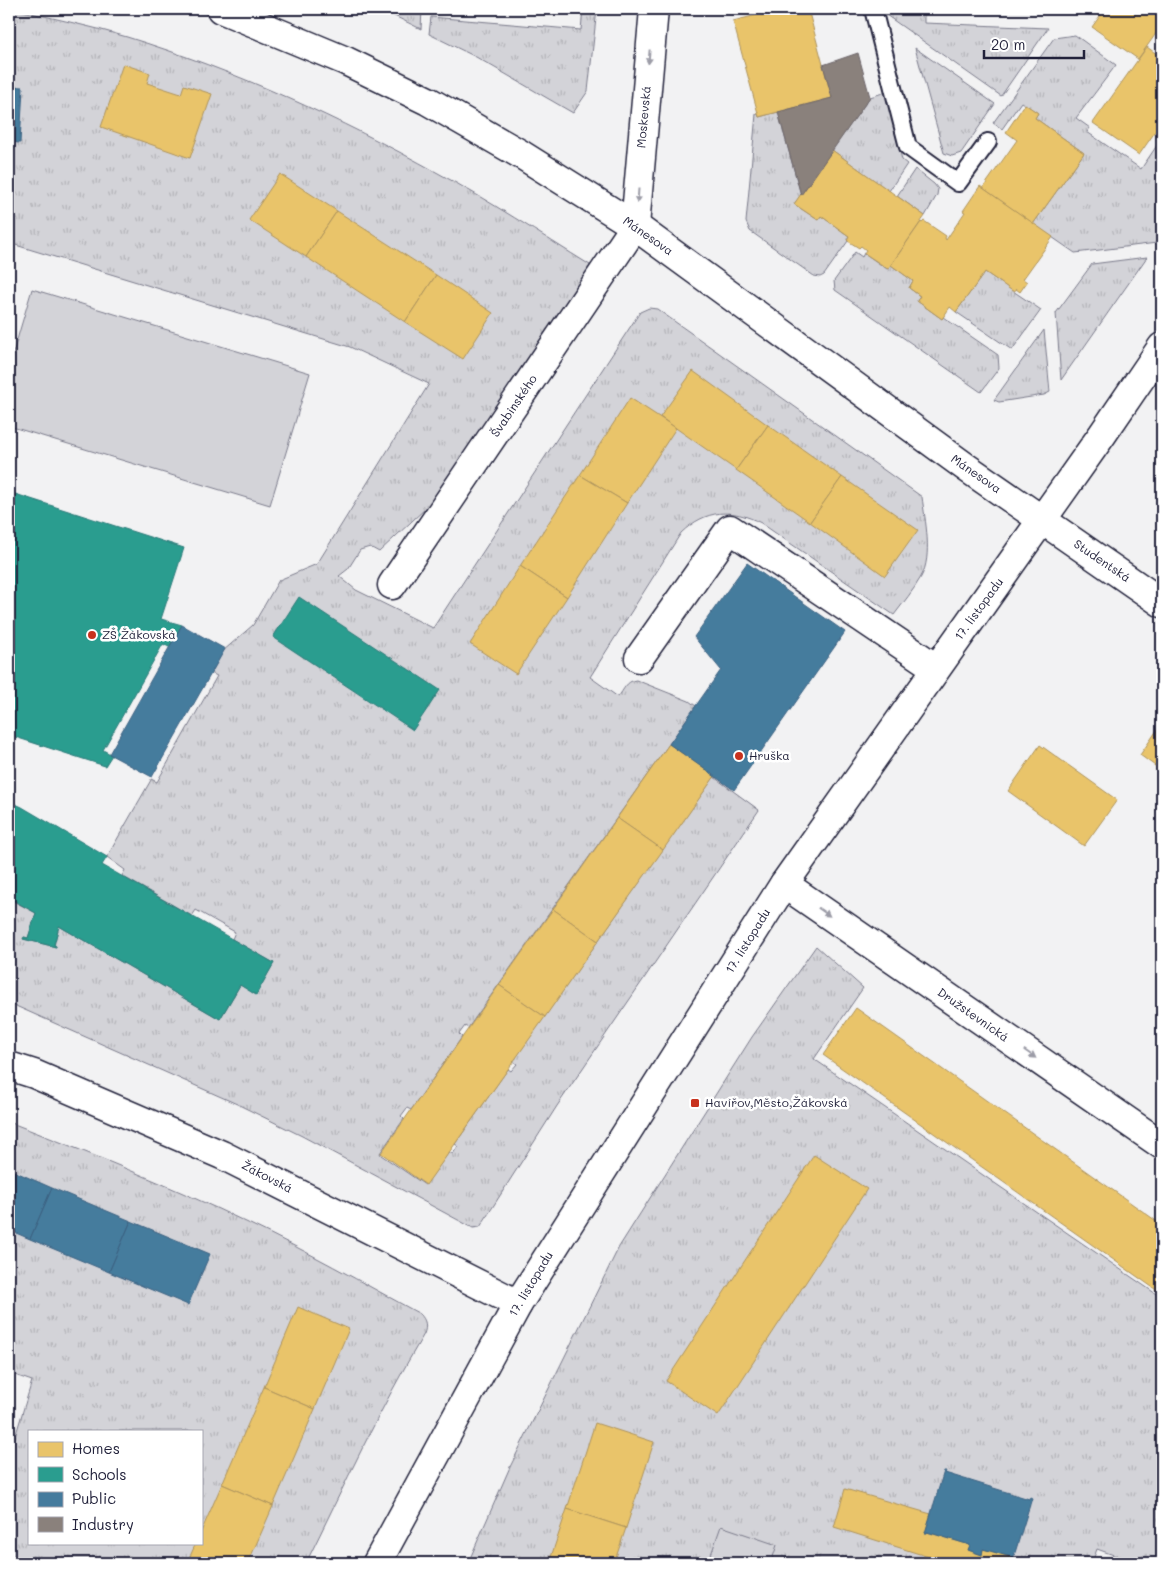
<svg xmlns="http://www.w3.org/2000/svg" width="1171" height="1572" viewBox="0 0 1171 1572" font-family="Mali,sans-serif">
	<defs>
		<pattern id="grass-tufts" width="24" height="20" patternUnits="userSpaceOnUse" patternTransform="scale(1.25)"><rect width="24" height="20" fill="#d3d3d8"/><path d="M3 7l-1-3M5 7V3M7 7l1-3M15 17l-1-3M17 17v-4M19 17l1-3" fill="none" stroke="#b5b5ba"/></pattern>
	</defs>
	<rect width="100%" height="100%" fill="#f2f2f3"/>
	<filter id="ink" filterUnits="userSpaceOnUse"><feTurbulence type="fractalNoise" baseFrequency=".02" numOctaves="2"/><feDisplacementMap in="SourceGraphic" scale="10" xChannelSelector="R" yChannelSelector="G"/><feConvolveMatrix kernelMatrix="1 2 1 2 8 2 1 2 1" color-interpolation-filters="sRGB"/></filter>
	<g filter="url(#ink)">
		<g fill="url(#grass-tufts)" stroke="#7a7a8a" fill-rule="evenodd">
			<path d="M9,9H14C52,18 90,26 127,37C234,70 341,119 438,173C490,201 540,234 590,265L586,275L443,492L379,552L370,547L360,550L348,569L339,576L356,590L433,628L640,312L649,308L657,309L922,497C925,520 933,556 921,577C913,591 903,603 894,615L761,523C732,508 706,509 681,533L590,677L618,697C624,690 626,681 636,680L689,701L696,706L468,1028L465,1026L459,1034L462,1037L411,1110L407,1108L401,1116L404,1119L380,1153L381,1155L425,1185L449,1152L453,1154L458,1146L455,1144L508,1069L511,1071L517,1064L513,1061L714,777L759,810L557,1106L480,1227L473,1228L302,1136L237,1104L9,1003V899L36,913L28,938L24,937L23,939L56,947V946L54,945L59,926L220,1019L240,985L256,994L274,963L232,939L235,932L196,910L192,916L122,876L125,870L107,857L151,780V779L157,782L217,676L211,673L223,651L253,625L279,580L317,564L429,384L350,347L9,243Z"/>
			<polygon points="380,9 422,9 421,29"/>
			<polygon points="583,9 597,9 588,91 573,113 476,57 429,34 431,17 581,30"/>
			<polygon points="890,9 924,9 924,23 1048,28 1001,96 886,15"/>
			<polygon points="1075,35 1116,65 1076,118 1090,128 1087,132 1141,169 1162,138 1162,235 1157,243 1075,253 1033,224 1084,153 1035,118 1038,113 1021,102 1002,129 993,123 1054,38"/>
			<polygon points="915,48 995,104 961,153 952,156 944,153"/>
			<polygon points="886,92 902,160 907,164 889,191 832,150 870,97"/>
			<polygon points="778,112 801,195 794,204 818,220 821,216 849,236 847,239 848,241 824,275 820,277 814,276 750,231 746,222 756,114 758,114 759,117"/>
			<polygon points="915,169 934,184 938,189 937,195 925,216 897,196"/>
			<polygon points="855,252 862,257 864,253 887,269 891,265 913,281 909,288 920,296 917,301 942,319 943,317 998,355 999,368 981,392 835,290 834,281"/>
			<polygon points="1147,257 1061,380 1056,313 1092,264"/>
			<polygon points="985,272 1041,310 1012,350 956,312"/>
			<polygon points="1044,330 1050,392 1044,395 999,402 994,400"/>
			<polygon points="816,946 863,988 814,1059 1162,1298 1162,1563 1136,1563 1097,1549 1092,1563 468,1563 510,1467 619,1247 752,1037"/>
			<path d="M9,1122C89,1153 169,1185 246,1222C305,1250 363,1283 420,1314C426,1320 427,1326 424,1334C380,1408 344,1486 306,1563H9V1457L32,1381L9,1373ZM29,1431H201V1543H29Z"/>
		</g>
		<g fill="#d3d3d8" stroke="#7a7a8a">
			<polygon points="32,289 310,373 270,505 9,426 9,367"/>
			<polygon points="721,1526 777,1545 771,1563 708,1563"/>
		</g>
		<g fill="#e9c46a" stroke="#ad935c">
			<polygon points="781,9 808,9 832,98 759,117 733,21 761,14 761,15"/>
			<polygon points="1105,9 1162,9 1162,25 1138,59 1092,27"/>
			<polygon points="1147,47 1162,58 1162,122 1139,155 1093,123"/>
			<polygon points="123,64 150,73 147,83 181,94 184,85 212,94 190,158 101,127"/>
			<polygon points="1025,104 1038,113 1035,118 1084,153 1033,224 983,188 1017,140 1006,132"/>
			<polygon points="832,150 925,216 888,269 864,253 866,250 861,246 859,248 848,241 847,240 849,236 821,216 818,220 794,204"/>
			<polygon points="280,174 337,211 306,257 249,220"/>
			<polygon points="980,186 1053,237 1023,279 1027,282 1020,292 1016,289 1014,292 985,272 956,312 950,307 942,319 917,301 920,296 909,288 913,281 891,265 921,222 922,223 924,221 946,236 945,238 946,240 965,212 963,211"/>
			<polygon points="337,211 436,275 405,322 306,257"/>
			<polygon points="436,275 493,313 463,359 405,322"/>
			<polygon points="693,371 768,425 736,470 660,417"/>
			<polygon points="630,398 676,428 627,503 580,475"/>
			<polygon points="768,425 842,477 810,522 736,470"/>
			<polygon points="580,475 627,503 567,597 520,566"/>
			<polygon points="842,477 918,530 885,576 810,522"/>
			<polygon points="520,566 567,597 516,674 470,644"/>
			<polygon points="1162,723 1162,771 1140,755"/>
			<polygon points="669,744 715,776 663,850 617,818"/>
			<polygon points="1040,745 1117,800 1084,846 1008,791"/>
			<polygon points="617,818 663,850 598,941 553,909"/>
			<polygon points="553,909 598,941 545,1017 499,985"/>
			<polygon points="499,985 545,1017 426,1185 381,1153"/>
			<polygon points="856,1008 1162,1225 1162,1294 823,1055"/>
			<polygon points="814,1155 867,1189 718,1416 666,1381"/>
			<polygon points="298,1307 349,1329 315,1409 264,1387"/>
			<polygon points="264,1387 315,1409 273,1506 222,1484"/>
			<polygon points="595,1423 654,1442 626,1528 567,1509"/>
			<polygon points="222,1484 273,1506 248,1563 187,1563 196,1543 201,1543 201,1532"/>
			<polygon points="845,1489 931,1514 925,1533 927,1533 927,1532 970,1545 968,1550 982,1555 983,1549 1011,1557 1011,1559 1013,1559 1012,1563 948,1563 834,1527"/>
			<polygon points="567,1509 626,1528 614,1563 549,1563"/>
		</g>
		<g fill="#2a9d8f" stroke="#287876">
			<polygon points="9,492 184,548 161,619 182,625 169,647 163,644 103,750 112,755 105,766 9,735"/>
			<polygon points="299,597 440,690 413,730 273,637"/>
			<polygon points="9,801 22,807 107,857 102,865 274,963 256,995 240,985 220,1019 59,926 54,945 56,946 56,947 23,939 24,937 28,938 36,913 9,898"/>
		</g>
		<g fill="#457b9d" stroke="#3a6080">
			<polygon points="9,86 23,87 20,143 9,142"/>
			<polygon points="747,563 845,632 734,790 669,744 721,670 694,637"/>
			<polygon points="182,625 225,649 152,777 109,754"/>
			<polygon points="9,1169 52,1188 30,1239 9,1230"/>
			<polygon points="52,1188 131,1221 109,1272 30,1239"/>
			<polygon points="131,1221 210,1254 188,1305 109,1272"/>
			<polygon points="944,1471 946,1471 945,1473 1029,1499 1030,1497 1032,1498 1013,1559 1011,1559 1011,1557 983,1549 982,1555 968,1550 970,1545 927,1532 927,1533 925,1533"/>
		</g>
		<polygon fill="#8a817c" stroke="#6b6468" points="858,53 870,97 801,195 778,112 832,98 823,65"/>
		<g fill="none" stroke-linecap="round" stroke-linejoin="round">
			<g stroke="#22223b" stroke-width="20">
				<polyline id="service" points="873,9 908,147 958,183 988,142"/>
			</g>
			<g stroke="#22223b" stroke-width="31">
				<g id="minor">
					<polyline points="221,9 346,61 428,101 522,155 635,226 967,468 1162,603"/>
					<polyline points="392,585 635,226 654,9"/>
					<polyline points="639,658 730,529 936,668"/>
					<polyline points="784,884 1162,1145"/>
					<polyline points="9,1066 34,1074 222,1155 518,1304"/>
				</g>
			</g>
			<g stroke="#22223b" stroke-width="31">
				<polyline id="tertiary" points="377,1563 518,1304 784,884 1102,435 1162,347"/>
			</g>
			<use href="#service" stroke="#fff" stroke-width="16"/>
			<use href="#minor" stroke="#fff" stroke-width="28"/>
			<use href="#tertiary" stroke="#fff" stroke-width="28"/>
		</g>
		<defs><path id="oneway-solid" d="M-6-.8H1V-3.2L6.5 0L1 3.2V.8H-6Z" transform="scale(1.25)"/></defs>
		<g fill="#9c9ca7">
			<use href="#oneway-solid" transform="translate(649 57) rotate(95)"/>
			<use href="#oneway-solid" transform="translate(638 196) rotate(94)"/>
			<use href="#oneway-solid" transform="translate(824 912) rotate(35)"/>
			<use href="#oneway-solid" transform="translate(1030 1054) rotate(35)"/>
		</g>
	</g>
	<g fill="#c8321e" stroke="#fff" stroke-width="2">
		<circle cx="92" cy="635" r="5"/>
		<circle cx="739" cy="756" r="5"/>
		<rect x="690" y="1098" width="10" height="10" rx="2.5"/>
	</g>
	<g text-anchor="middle" stroke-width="5" stroke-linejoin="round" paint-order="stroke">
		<g font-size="12" fill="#22223b" stroke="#fff">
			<text transform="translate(644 117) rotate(-85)" y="4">Moskevská</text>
			<text transform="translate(648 236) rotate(35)" y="4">Mánesova</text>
			<text transform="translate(514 406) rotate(-56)" y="4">Švabinského</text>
			<text transform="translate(976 474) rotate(35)" y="4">Mánesova</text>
			<text transform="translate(1102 561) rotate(34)" y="4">Studentská</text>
			<text transform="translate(979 609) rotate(-54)" y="4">17. listopadu</text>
			<text transform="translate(748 941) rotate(-58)" y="4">17. listopadu</text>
			<text transform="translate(973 1015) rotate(35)" y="4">Družstevnická</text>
			<text transform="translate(267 1177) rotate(27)" y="4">Žákovská</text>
			<text transform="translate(531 1284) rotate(-59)" y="4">17. listopadu</text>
		</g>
		<g font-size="12" fill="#22223b" stroke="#fff" text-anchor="start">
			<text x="102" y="639">ZŠ Žákovská</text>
			<text x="749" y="760">Hruška</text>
			<text x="705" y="1107">Havířov,Město,Žákovská</text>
		</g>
	</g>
	<rect width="1171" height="1572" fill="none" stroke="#fff" stroke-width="30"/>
	<rect x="15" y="15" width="1141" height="1542" fill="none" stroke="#22223b" stroke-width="2" filter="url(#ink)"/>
	<rect x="28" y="1430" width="175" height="115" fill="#ffffff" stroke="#a7a7b1"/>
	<rect x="38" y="1442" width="25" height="15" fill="#e9c46a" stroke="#a7a7b1"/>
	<text x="72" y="1454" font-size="15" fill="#22223b">Homes</text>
	<rect x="38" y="1467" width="25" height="15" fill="#2a9d8f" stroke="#a7a7b1"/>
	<text x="72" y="1480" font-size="15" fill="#22223b">Schools</text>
	<rect x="38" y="1492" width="25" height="15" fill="#457b9d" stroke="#a7a7b1"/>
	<text x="72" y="1504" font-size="15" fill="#22223b">Public</text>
	<rect x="38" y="1517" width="25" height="15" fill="#8a817c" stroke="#a7a7b1"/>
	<text x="72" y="1530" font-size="15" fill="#22223b">Industry</text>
	<path d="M984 50v8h100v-8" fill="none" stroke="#22223b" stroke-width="2.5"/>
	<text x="991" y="50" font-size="15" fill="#22223b" stroke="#ffffff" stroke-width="4" paint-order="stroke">20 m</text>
</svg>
